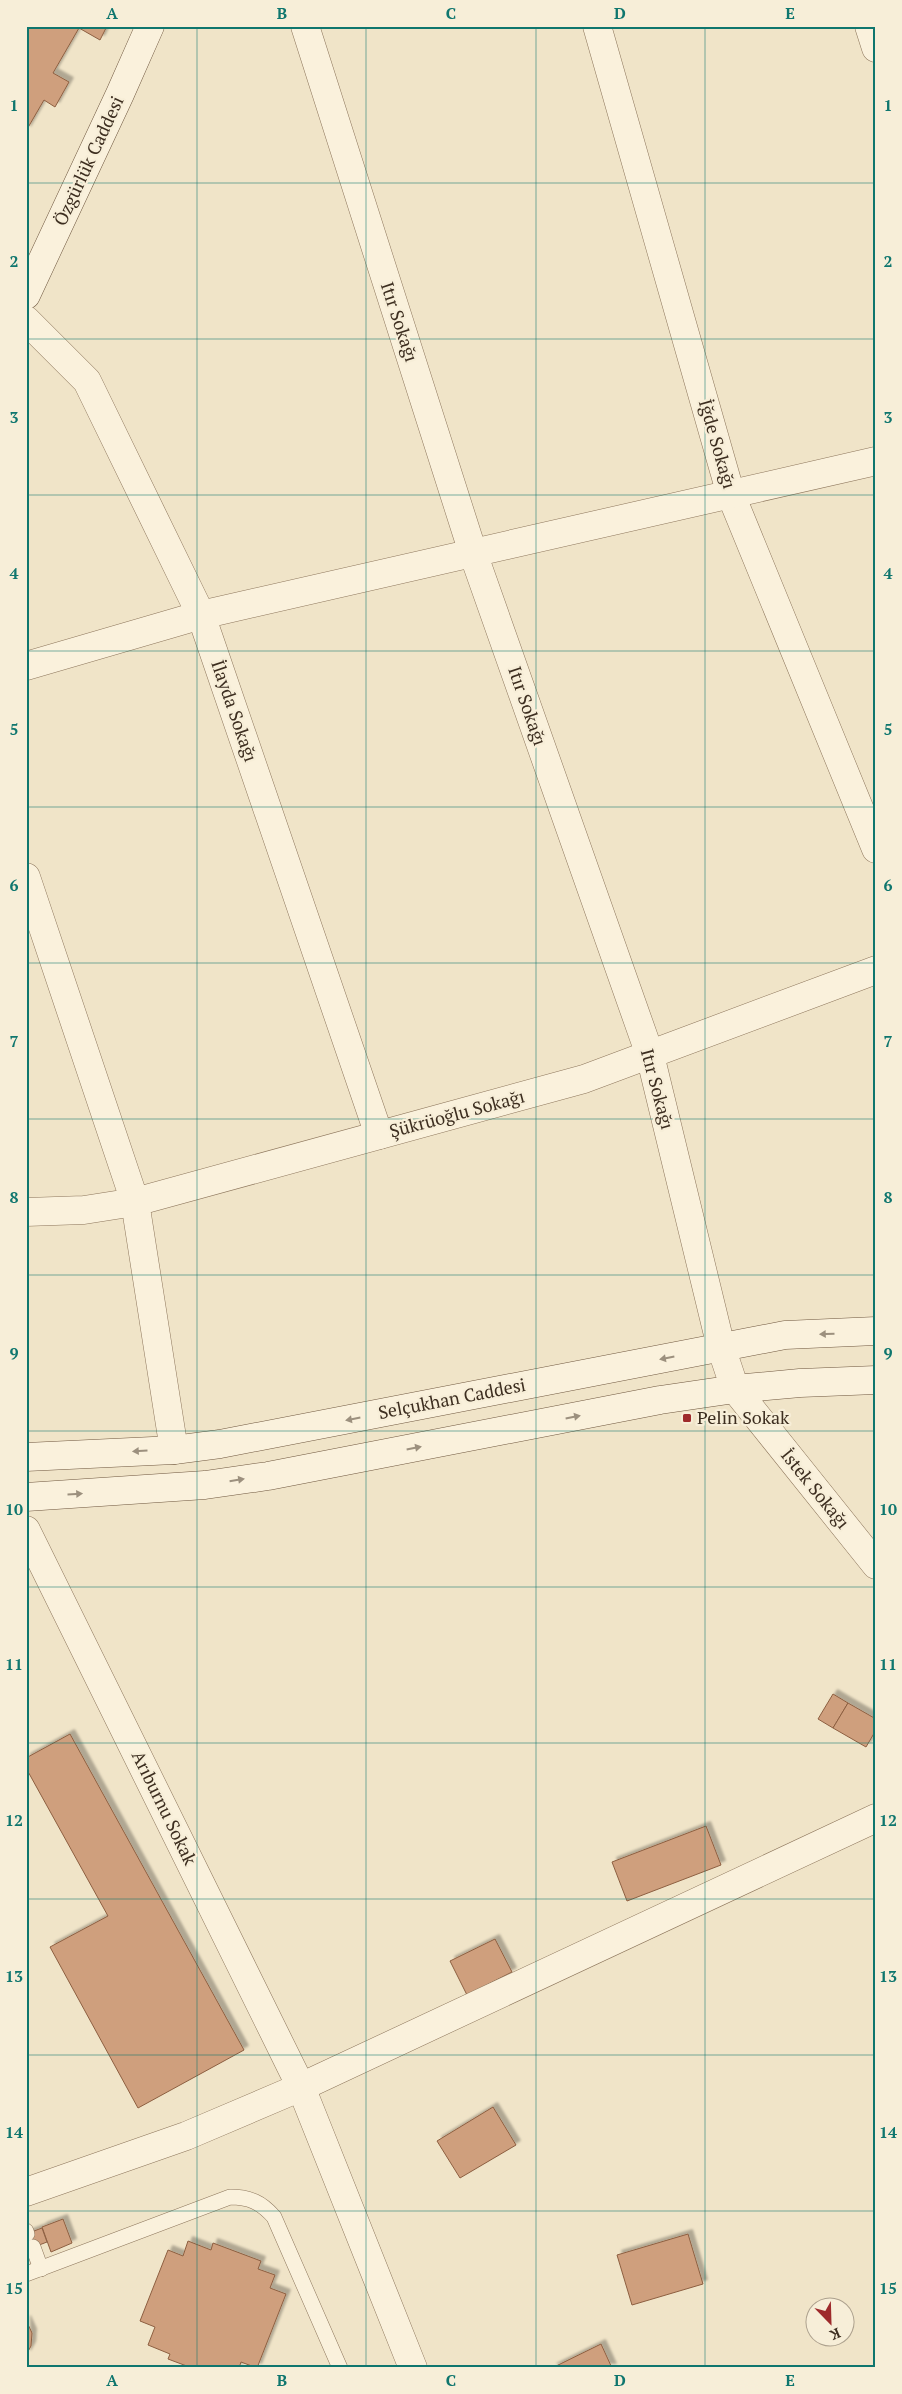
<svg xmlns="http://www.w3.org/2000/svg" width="902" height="2394" viewBox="0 0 902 2394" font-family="'PT Serif',serif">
	<defs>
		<filter id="shadow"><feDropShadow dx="4.5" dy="-4.5" stdDeviation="1" flood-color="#0004"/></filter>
	</defs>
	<rect width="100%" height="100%" fill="#f0e4c8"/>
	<g fill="#cf9f7d" stroke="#8d5f41" filter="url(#shadow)">
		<polygon points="26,26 107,26 100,40 79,28 53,73 69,82 55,107 44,100 26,131"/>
		<polygon points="833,1694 848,1703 833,1728 818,1719"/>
		<polygon points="848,1703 876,1719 876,1730 866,1747 833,1728"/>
		<polygon points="70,1734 244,2050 138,2108 50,1947 108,1916 26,1768 26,1758"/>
		<polygon points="706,1826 721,1865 627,1901 612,1862"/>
		<polygon points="495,1939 512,1972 467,1995 450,1961"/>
		<polygon points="493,2107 516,2145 460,2178 437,2141"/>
		<polygon points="63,2219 72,2243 51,2252 42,2227"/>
		<polygon points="42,2228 47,2242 26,2250 26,2234"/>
		<polygon points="688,2234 703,2284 632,2305 617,2255"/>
		<polygon points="188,2241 211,2250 213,2243 261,2261 258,2269 275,2275 270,2288 286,2294 257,2368 241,2362 239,2368 192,2368 168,2359 170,2354 148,2345 155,2327 140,2321 168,2250 183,2256"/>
		<polygon points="26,2320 32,2333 31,2346 26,2355"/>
		<polygon points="601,2344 612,2368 552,2368"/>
	</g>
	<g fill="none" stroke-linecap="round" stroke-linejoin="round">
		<g stroke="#8d765c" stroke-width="16">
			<g id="lane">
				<polyline points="26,2231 27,2234"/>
				<polyline points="33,2247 41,2269"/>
				<path d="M26,2274L230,2197C249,2197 261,2202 274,2217L340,2368"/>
			</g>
		</g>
		<g stroke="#8d765c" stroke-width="29">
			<g id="street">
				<polyline points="305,26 473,553 650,1055 721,1347 735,1389 876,1565"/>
				<polyline points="597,26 731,495 876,849"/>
				<polyline points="869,26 876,48"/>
				<polyline points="26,320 87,381 201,615 379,1135"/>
				<polyline points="26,666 201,615 876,461"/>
				<polyline points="26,877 135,1202 174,1450"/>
				<polyline points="26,1212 84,1210 135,1202 584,1079 876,970"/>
				<polyline points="26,1530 301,2087 413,2368"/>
				<polyline points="26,2192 186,2136 301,2087 876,1818"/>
			</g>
		</g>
		<g stroke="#6f573f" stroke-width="29">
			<g id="secondary">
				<polyline points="26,295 120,94 150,26"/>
				<polyline points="26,1457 174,1450 220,1444 785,1335 876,1331"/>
				<polyline points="26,1497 205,1485 268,1476 660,1400 735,1389 800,1383 876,1380"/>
			</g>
		</g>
		<use href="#lane" stroke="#faf1dc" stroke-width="15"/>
		<use href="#street" stroke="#faf1dc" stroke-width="28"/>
		<use href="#secondary" stroke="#faf1dc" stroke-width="28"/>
	</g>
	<defs><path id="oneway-solid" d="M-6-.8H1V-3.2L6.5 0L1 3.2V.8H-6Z" transform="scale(1.25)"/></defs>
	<g fill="#9c907e">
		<use href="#oneway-solid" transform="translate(827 1334) rotate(178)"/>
		<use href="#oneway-solid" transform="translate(667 1358) rotate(169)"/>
		<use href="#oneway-solid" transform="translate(573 1417) rotate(-11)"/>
		<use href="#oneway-solid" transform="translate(353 1419) rotate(169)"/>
		<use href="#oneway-solid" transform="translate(414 1448) rotate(-11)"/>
		<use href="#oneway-solid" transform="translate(140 1451) rotate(177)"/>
		<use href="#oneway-solid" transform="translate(237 1480) rotate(-9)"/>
		<use href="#oneway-solid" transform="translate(75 1494) rotate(-3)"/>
	</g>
	<path fill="none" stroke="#0f766e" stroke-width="1" stroke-opacity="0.55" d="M197,26V2368M366,26V2368M536,26V2368M705,26V2368M26,183H876M26,339H876M26,495H876M26,651H876M26,807H876M26,963H876M26,1119H876M26,1275H876M26,1431H876M26,1587H876M26,1743H876M26,1899H876M26,2055H876M26,2211H876"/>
	<rect fill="#9e2a2b" stroke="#f7eed8" stroke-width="2" x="682" y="1413" width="10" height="10" rx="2.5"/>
	<g text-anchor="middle" stroke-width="4.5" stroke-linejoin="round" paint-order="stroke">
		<g font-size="18" fill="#3d2e20" stroke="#f7eed8">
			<text transform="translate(89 161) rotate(-65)" y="6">Özgürlük Caddesi</text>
			<text transform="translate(399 322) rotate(72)" y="6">Itır Sokağı</text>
			<text transform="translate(717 444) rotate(74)" y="6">İğde Sokağı</text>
			<text transform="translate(527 706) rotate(71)" y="6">Itır Sokağı</text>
			<text transform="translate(234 711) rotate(71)" y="6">İlayda Sokağı</text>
			<text transform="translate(657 1089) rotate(75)" y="6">Itır Sokağı</text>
			<text transform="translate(457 1114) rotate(-15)" y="6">Şükrüoğlu Sokağı</text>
			<text transform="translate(452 1399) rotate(-11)" y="6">Selçukhan Caddesi</text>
			<text transform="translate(815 1489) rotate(51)" y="6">İstek Sokağı</text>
			<text transform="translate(164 1808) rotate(64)" y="6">Arıburnu Sokak</text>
		</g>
		<g font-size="18" fill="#3d2e20" stroke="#f7eed8" text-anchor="start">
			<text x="697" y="1424">Pelin Sokak</text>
		</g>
	</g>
	<rect width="902" height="2394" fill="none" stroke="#f7eed8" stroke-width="55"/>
	<g transform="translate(830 2322) rotate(157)"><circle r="24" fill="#f7eed8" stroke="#ada18e"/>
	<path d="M0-4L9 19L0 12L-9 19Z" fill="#9e2a2b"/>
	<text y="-8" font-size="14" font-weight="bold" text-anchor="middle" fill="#3d2e20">K</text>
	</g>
	<rect x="28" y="28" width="846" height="2338" fill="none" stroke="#0f766e" stroke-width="2"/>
	<g font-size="16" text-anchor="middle" font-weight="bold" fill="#0f766e">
		<text x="112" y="19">A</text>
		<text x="282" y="19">B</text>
		<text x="451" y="19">C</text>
		<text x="620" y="19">D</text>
		<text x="790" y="19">E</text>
		<text x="14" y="111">1</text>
		<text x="888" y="111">1</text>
		<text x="14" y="267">2</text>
		<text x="888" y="267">2</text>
		<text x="14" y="423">3</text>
		<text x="888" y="423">3</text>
		<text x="14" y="579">4</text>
		<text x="888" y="579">4</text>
		<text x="14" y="735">5</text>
		<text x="888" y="735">5</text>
		<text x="14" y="891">6</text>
		<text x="888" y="891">6</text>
		<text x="14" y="1047">7</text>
		<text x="888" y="1047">7</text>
		<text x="14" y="1203">8</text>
		<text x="888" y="1203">8</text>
		<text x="14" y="1359">9</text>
		<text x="888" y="1359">9</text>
		<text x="14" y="1515">10</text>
		<text x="888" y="1515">10</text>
		<text x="14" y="1670">11</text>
		<text x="888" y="1670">11</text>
		<text x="14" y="1826">12</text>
		<text x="888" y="1826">12</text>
		<text x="14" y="1982">13</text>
		<text x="888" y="1982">13</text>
		<text x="14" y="2138">14</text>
		<text x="888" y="2138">14</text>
		<text x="14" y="2294">15</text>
		<text x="888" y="2294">15</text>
		<text x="112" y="2386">A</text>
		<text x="282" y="2386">B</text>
		<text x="451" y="2386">C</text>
		<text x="620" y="2386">D</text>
		<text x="790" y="2386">E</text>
	</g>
</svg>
